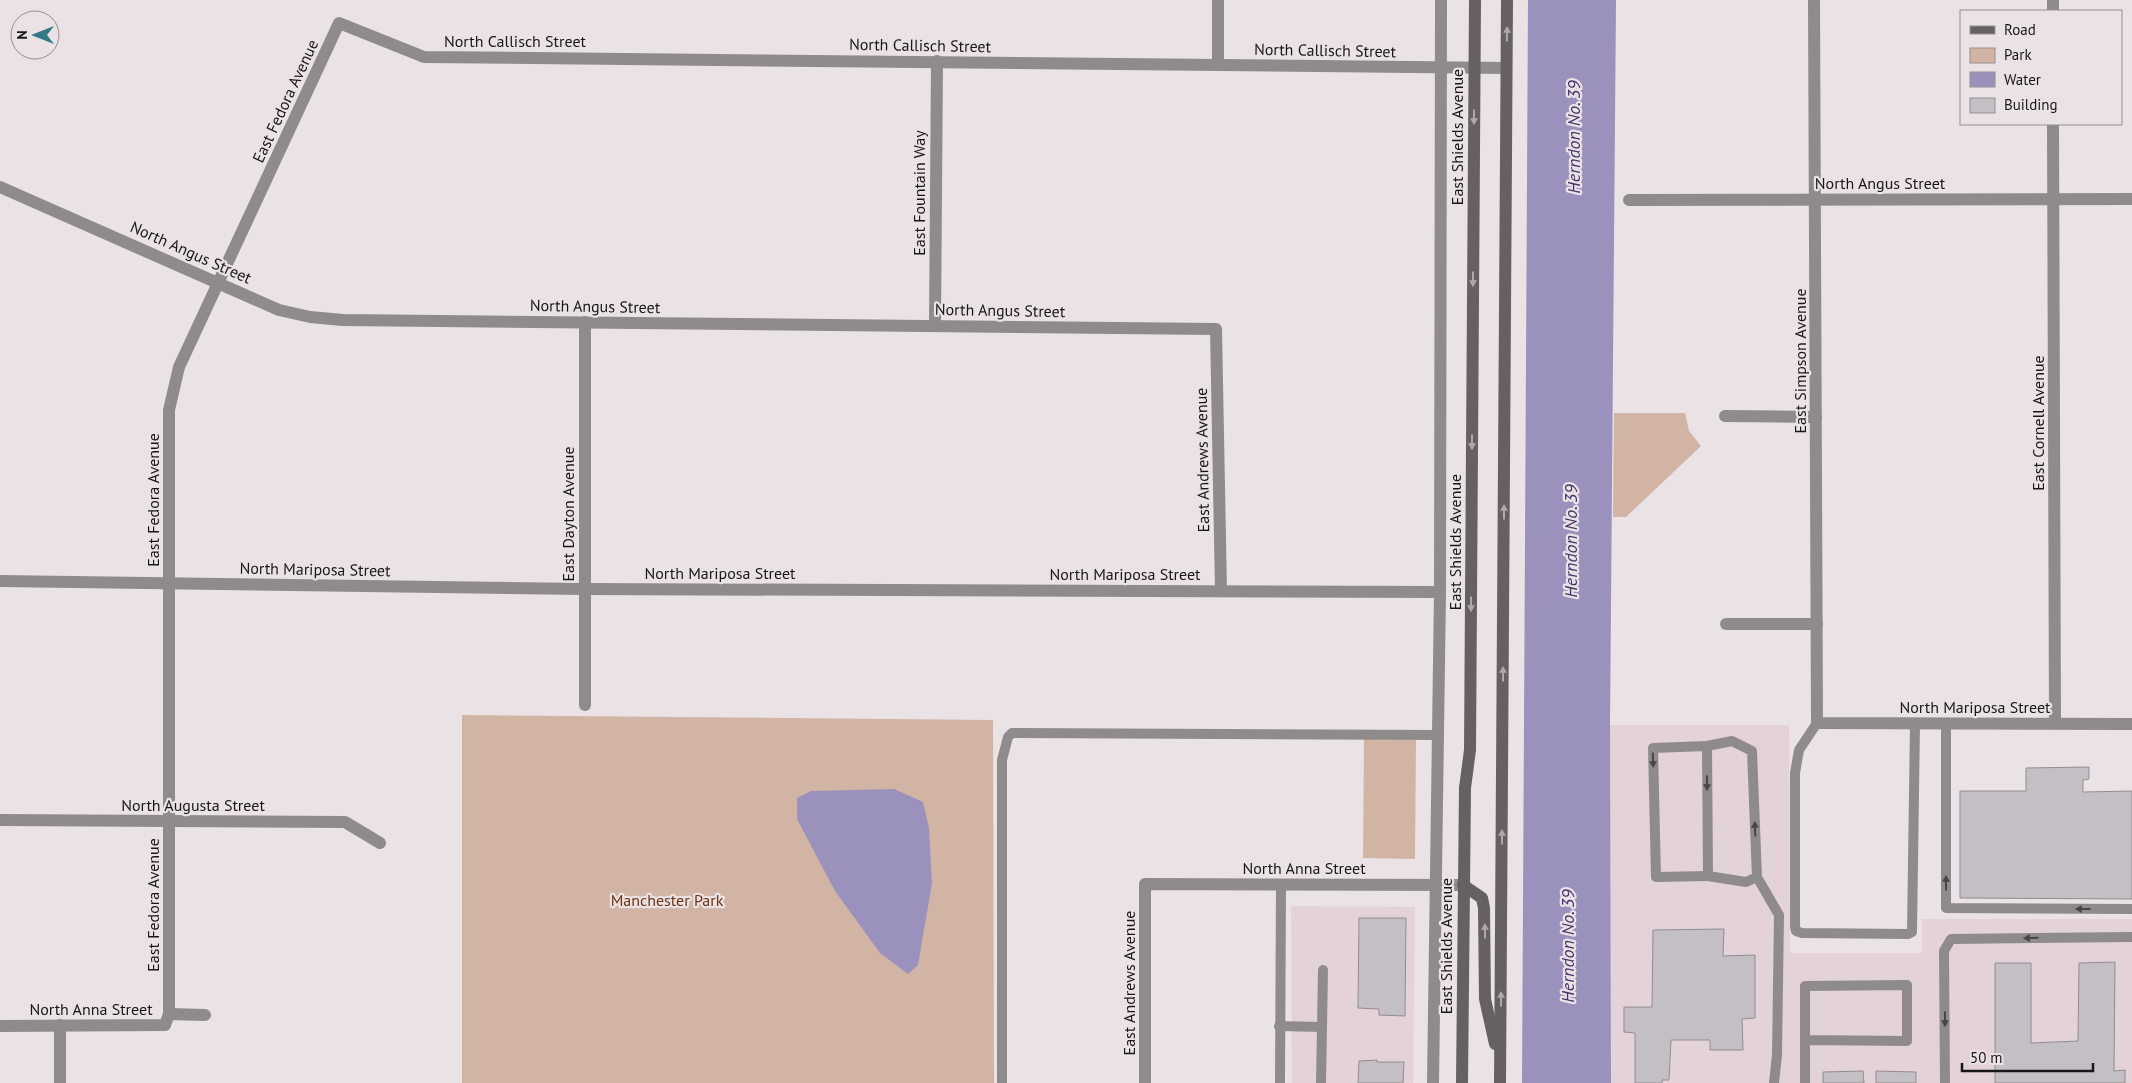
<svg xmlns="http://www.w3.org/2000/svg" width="2132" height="1083" viewBox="0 0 2132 1083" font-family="'PT Sans',sans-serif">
	<rect width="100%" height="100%" fill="#eae2e5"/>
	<g fill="#e3d3d9">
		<polygon points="1610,725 1789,725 1790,953 1922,953 1922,919 2132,919 2132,1083 1611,1083"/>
		<polygon points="1291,906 1415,907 1413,1083 1292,1083"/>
	</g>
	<g fill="#d2b4a5">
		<polygon points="1614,413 1685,413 1689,431 1701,446 1626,517 1613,517"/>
		<polygon points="462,715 993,720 994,1083 462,1083"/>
		<polygon points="1364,739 1416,740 1415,859 1363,858"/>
	</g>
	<g fill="#9b91bd">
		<polygon points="1528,0 1616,0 1610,725 1611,1083 1522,1083"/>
		<polygon points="894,789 923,802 929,828 932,883 918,965 908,974 880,953 835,891 797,819 797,798 811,791"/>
	</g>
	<g fill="#c4bfc4" stroke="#918c91">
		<polygon points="2089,767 2089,779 2083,780 2083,792 2132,791 2132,899 1960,898 1960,791 2026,791 2026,768"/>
		<polygon points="1359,918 1406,918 1405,1016 1379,1015 1379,1009 1358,1008"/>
		<polygon points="1724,929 1723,956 1755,955 1755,1018 1742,1019 1743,1050 1710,1050 1710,1040 1671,1040 1669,1080 1662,1080 1662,1083 1635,1083 1635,1033 1624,1032 1624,1007 1652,1007 1653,930"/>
		<polygon points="2115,962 2114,1071 2125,1070 2125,1083 1995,1083 1995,963 2031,963 2031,1043 2078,1041 2079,963"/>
		<polygon points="1377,1060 1377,1062 1404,1062 1403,1083 1358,1083 1359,1061"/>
		<polygon points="1863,1071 1864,1083 1823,1083 1823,1072"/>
		<polygon points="1876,1071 1916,1072 1916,1083 1876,1083"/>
	</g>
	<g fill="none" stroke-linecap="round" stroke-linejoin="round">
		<g stroke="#8f8b8b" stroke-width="10">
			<polyline points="1817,723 1799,750 1795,773 1795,927 1796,931 1802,933 1908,934 1912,932 1915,723"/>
			<polyline points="1946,723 1946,908 2132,909"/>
			<polyline points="1707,746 1653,748 1656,877 1708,876"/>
			<polyline points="1757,877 1746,882 1708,876 1707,746 1732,741 1752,751 1757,877 1779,915 1777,1055 1774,1083"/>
			<polyline points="1279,1026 1322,1027"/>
			<polyline points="1002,1083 1002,760 1008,737 1012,733 1438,735"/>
			<polyline points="1280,1083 1281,884"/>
			<polyline points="1321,1083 1323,970"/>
			<polyline points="1805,1083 1805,986 1907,985 1907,1041 1806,1040"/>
			<polyline points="1945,1083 1944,951 1951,939 2132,937"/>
		</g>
		<g stroke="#8f8b8b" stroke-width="12">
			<polyline points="1218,0 1218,65"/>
			<polyline points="1814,0 1817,723 2132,724"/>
			<polyline points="2053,0 2053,11"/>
			<polyline points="2053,124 2055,723"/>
			<polyline points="0,187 279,310 310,317 343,320 1216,329 1221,591"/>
			<polyline points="1629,200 2132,199"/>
			<polyline points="935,325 937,61"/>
			<polyline points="1725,416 1816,417"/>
			<polyline points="0,581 584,589 1440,592"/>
			<polyline points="1726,624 1817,624"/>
			<polyline points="585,705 585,322"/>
			<polyline points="0,820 345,822 380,843"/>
			<polyline points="169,1014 169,410 179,367 339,23 424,57 1506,68"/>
			<polyline points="60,1025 60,1083"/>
			<polyline points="0,1026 165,1025 169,1014 205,1015"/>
			<polyline points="1145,1083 1145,884 1463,885"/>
			<polyline points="1433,1083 1440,592 1441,0"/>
		</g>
		<g stroke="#666160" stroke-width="12">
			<polyline points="1463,885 1482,898 1484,908 1485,999 1495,1044"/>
			<polyline points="1462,1083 1465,788 1470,750 1475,0"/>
			<polyline points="1500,1083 1507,0"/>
		</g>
	</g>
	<defs><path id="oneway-solid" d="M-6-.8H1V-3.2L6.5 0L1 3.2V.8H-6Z" transform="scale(1.25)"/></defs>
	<g fill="#afa8a9">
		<use href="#oneway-solid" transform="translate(1507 34) rotate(-89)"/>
		<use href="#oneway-solid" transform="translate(1474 117) rotate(90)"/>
		<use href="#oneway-solid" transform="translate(1473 279) rotate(90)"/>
		<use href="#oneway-solid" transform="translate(1472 442) rotate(90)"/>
		<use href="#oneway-solid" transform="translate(1504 512) rotate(-90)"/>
		<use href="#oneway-solid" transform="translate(1471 604) rotate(90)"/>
		<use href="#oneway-solid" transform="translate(1503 674) rotate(-90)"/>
		<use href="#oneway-solid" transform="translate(1502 837) rotate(-90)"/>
		<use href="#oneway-solid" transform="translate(1485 931) rotate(-91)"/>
		<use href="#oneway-solid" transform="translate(1501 999) rotate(-90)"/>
	</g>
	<g fill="#484545">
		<use href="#oneway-solid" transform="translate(1653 760) rotate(88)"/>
		<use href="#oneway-solid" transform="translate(1707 783) rotate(90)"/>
		<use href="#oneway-solid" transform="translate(1755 829) rotate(-92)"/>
		<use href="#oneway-solid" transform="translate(1946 883) rotate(-90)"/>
		<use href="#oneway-solid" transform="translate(2083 909) rotate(-180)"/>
		<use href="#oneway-solid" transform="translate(2031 938) rotate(179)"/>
		<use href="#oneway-solid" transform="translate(1945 1019) rotate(90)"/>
	</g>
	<g text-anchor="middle" stroke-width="4.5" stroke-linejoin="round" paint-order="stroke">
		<g font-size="16" fill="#191617" stroke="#eae2e5">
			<text x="515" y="47">North Callisch Street</text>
			<text transform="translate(920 45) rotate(1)" y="6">North Callisch Street</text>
			<text transform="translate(1325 50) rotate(1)" y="6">North Callisch Street</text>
			<text transform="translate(285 101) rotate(-65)" y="6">East Fedora Avenue</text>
			<text transform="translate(1457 137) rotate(-90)" y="6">East Shields Avenue</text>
			<text x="1880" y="189">North Angus Street</text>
			<text transform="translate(919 193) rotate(-90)" y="6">East Fountain Way</text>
			<text transform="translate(191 252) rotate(24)" y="6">North Angus Street</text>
			<text transform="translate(595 306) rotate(1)" y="6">North Angus Street</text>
			<text transform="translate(1000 310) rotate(1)" y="6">North Angus Street</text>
			<text transform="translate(1800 361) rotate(-90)" y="6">East Simpson Avenue</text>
			<text transform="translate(2038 423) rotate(-90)" y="6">East Cornell Avenue</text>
			<text transform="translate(1202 460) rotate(-91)" y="6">East Andrews Avenue</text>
			<text transform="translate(153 500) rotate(-90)" y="6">East Fedora Avenue</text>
			<text transform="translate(568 514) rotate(-90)" y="6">East Dayton Avenue</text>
			<text transform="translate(1455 542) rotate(-90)" y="6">East Shields Avenue</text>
			<text transform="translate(315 569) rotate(1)" y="6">North Mariposa Street</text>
			<text x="720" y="579">North Mariposa Street</text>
			<text x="1125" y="580">North Mariposa Street</text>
			<text x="1975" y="713">North Mariposa Street</text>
			<text x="193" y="811">North Augusta Street</text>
			<text x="1304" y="874">North Anna Street</text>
			<text transform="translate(153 905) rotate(-90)" y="6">East Fedora Avenue</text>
			<text transform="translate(1446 946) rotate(-90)" y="6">East Shields Avenue</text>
			<text transform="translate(1129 983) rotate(-90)" y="6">East Andrews Avenue</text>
			<text x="91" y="1015">North Anna Street</text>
		</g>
		<g font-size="16" fill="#6e3310" stroke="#eae2e5">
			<text x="667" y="906">Manchester Park</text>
		</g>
		<g font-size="18" font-style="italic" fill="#45346c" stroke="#eae2e5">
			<text transform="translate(1574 137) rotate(-90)" y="6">Herndon No. 39</text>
			<text transform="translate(1571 541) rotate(-90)" y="6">Herndon No. 39</text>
			<text transform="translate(1568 946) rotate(-90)" y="6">Herndon No. 39</text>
		</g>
	</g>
	<rect x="1960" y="10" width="162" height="115" fill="#eae2e5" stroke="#969093"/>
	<rect x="1970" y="26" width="25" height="8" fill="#666160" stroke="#969093"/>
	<text x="2004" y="35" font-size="15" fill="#191617">Road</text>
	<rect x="1970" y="48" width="25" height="15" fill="#d2b4a5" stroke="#969093"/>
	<text x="2004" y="60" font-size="15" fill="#191617">Park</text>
	<rect x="1970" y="72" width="25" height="15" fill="#9b91bd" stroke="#969093"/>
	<text x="2004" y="85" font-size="15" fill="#191617">Water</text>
	<rect x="1970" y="98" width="25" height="15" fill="#c4bfc4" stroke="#969093"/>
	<text x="2004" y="110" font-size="15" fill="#191617">Building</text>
	<g transform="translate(35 35) rotate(270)"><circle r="24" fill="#eae2e5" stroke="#969093"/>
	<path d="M0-4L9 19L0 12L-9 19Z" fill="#327885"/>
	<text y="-8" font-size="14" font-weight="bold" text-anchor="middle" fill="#191617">N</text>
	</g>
	<path d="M1962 1063v8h131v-8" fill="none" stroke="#191617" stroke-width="2.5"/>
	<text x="1970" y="1063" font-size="15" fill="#191617" stroke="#eae2e5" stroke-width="4" paint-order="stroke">50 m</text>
</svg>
